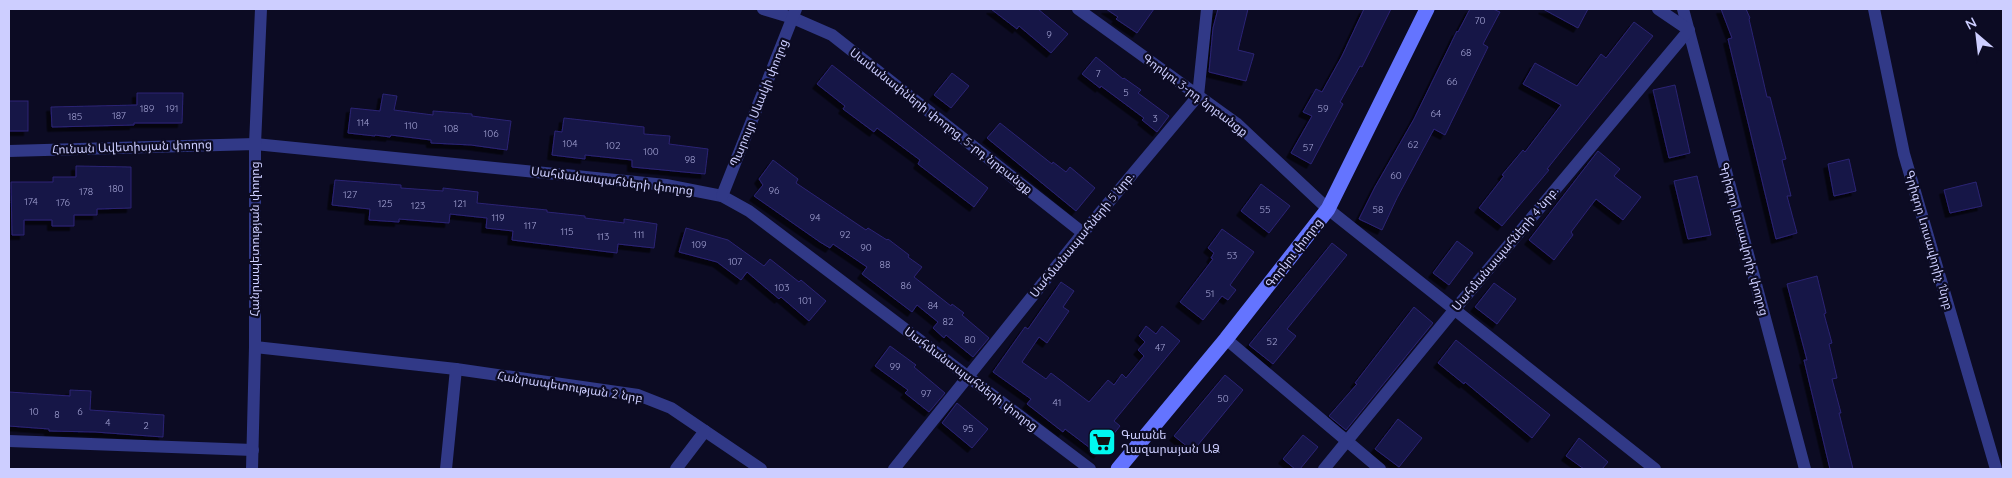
<svg xmlns="http://www.w3.org/2000/svg" width="2012" height="478" viewBox="0 0 2012 478" font-family="Quicksand,'Noto Sans Armenian',sans-serif">
	<defs>
		<filter id="shadow"><feDropShadow dx="-4.5" dy="4.5" stdDeviation="0" flood-color="#0009"/></filter>
	</defs>
	<rect width="100%" height="100%" fill="#0c0b23"/>
	<g fill="#191546" stroke="#2a2474" filter="url(#shadow)">
		<polygon points="991,9 1038,9 1068,34 1051,53 1019,26 1017,29"/>
		<polygon points="1106,9 1154,9 1137,33 1116,19 1118,17"/>
		<polygon points="1218,9 1248,9 1238,50 1254,54 1246,81 1209,72 1213,28"/>
		<polygon points="1364,9 1391,9 1362,67 1360,66 1340,102 1343,104 1311,164 1291,153 1312,116 1303,112 1316,89 1322,92 1342,56"/>
		<polygon points="1470,9 1493,9 1500,12 1483,44 1488,47 1445,135 1434,129 1397,198 1382,230 1359,219 1375,187 1414,119 1457,31 1458,32"/>
		<polygon points="1543,9 1588,9 1578,28"/>
		<polygon points="1721,9 1746,9 1750,18 1749,19 1767,97 1770,97 1786,159 1782,160 1791,196 1787,196 1797,233 1776,239 1728,39 1732,38"/>
		<polygon points="1634,22 1653,36 1547,169 1549,170 1502,226 1479,208 1504,176 1502,175 1523,150 1525,152 1561,105 1523,84 1535,63 1577,86 1601,54 1606,58"/>
		<polygon points="1096,57 1123,79 1124,78 1141,90 1138,93 1169,116 1157,132 1142,120 1144,118 1101,86 1100,88 1082,74"/>
		<polygon points="832,65 988,188 974,207 918,164 920,160 877,128 874,132 843,109 845,106 817,84"/>
		<polygon points="952,73 969,86 951,108 934,95"/>
		<polygon points="1675,85 1690,153 1669,158 1653,90"/>
		<polygon points="137,93 183,93 182,123 134,123 134,125 52,127 51,107 137,105"/>
		<polygon points="383,94 397,96 394,110 433,115 433,111 472,114 472,116 511,121 507,150 471,145 431,143 431,140 391,135 390,137 375,135 375,136 348,133 351,108 380,111"/>
		<rect x="9" y="101" width="19" height="30"/>
		<polygon points="564,118 644,127 644,134 670,136 669,144 708,149 705,174 632,167 632,160 585,155 585,159 552,155 555,131 562,132"/>
		<polygon points="1000,123 1052,164 1053,162 1066,172 1070,167 1095,188 1076,211 987,138"/>
		<polygon points="1598,151 1620,169 1614,176 1641,197 1623,220 1596,199 1571,232 1573,235 1554,260 1529,240"/>
		<polygon points="1849,159 1856,191 1834,196 1828,164"/>
		<polygon points="773,160 798,179 796,183 866,230 868,228 887,240 888,239 909,255 908,257 922,267 914,277 951,306 952,304 964,313 962,315 989,338 973,357 946,335 944,338 933,328 938,322 917,305 912,312 862,274 867,267 833,244 830,248 820,242 754,196 763,185 759,179"/>
		<polygon points="76,166 131,167 131,208 97,209 97,215 74,215 74,226 52,226 52,220 24,220 24,235 12,235 11,182 53,182 53,177 76,177"/>
		<polygon points="1697,176 1711,235 1688,239 1674,181"/>
		<polygon points="335,180 401,185 401,188 443,191 443,188 478,192 477,203 547,210 547,212 585,216 585,218 624,223 624,219 657,224 654,248 618,244 617,253 512,240 513,231 486,228 487,218 450,214 449,223 399,219 399,222 369,220 370,209 332,205"/>
		<polygon points="1976,182 1982,206 1950,213 1944,190"/>
		<polygon points="1261,184 1290,206 1269,233 1241,211"/>
		<polygon points="686,228 728,240 764,266 770,259 799,282 801,280 826,301 809,321 781,297 779,299 747,272 741,280 717,262 679,252"/>
		<polygon points="1222,229 1254,252 1230,285 1236,290 1228,300 1222,296 1203,320 1180,302 1213,259 1211,258 1214,253 1208,248"/>
		<polygon points="1457,241 1473,253 1449,285 1433,273"/>
		<polygon points="1332,243 1347,255 1287,329 1296,336 1273,364 1249,345"/>
		<polygon points="1817,276 1826,313 1824,314 1832,343 1829,344 1837,378 1832,379 1841,413 1839,413 1853,469 1830,469 1804,360 1807,360 1787,284"/>
		<polygon points="1061,282 1074,291 1063,307 1069,311 1047,343 1039,337 1022,362 1046,379 1051,373 1089,402 1108,380 1114,385 1122,374 1126,378 1144,356 1138,350 1145,342 1139,336 1146,326 1156,334 1162,326 1180,341 1114,421 1120,426 1098,454 1065,429 1063,432 1027,404 1031,399 993,372 1025,327 1028,329"/>
		<polygon points="1494,283 1516,299 1497,324 1475,307"/>
		<polygon points="1414,307 1433,323 1346,430 1329,416 1357,384 1355,383"/>
		<polygon points="1456,340 1550,415 1532,438 1465,382 1464,384 1438,363"/>
		<polygon points="890,346 916,365 914,367 945,393 929,412 905,393 908,390 875,366"/>
		<polygon points="1225,375 1243,390 1193,451 1174,436"/>
		<polygon points="70,390 91,391 90,410 164,415 163,437 95,432 49,431 49,429 9,426 9,392 70,396"/>
		<polygon points="957,403 988,429 972,448 942,423"/>
		<polygon points="1398,419 1422,438 1399,467 1375,449"/>
		<polygon points="1303,435 1318,447 1300,469 1295,469 1283,459"/>
		<polygon points="1579,438 1608,462 1602,469 1584,469 1566,456"/>
	</g>
	<g fill="none" stroke-linecap="round" stroke-linejoin="round">
		<g stroke="#313987" stroke-width="12">
			<polyline points="763,9 793,18 832,35 1083,233"/>
			<polyline points="1078,9 1236,123 1328,209 1655,469"/>
			<polyline points="1683,9 1805,469"/>
			<polyline points="1874,9 1904,154 1996,469"/>
			<polyline points="9,151 255,144 666,185 722,196 749,211 1090,469"/>
			<polyline points="722,196 796,9"/>
			<polyline points="1226,339 1380,469"/>
			<polyline points="255,347 456,369 638,395 671,408 761,469"/>
			<polyline points="9,441 253,450"/>
			<polyline points="252,469 255,347 255,144 261,9"/>
			<polyline points="446,469 456,369"/>
			<polyline points="676,469 705,431"/>
			<polyline points="894,469 1083,233 1198,96 1207,9"/>
			<polyline points="1324,469 1455,309 1689,30 1658,9"/>
		</g>
		<polyline stroke="#6474ff" stroke-width="15" points="1118,469 1226,339 1328,209 1427,9"/>
	</g>
	<defs>
		<g id="supermarket-square" transform="scale(1.4375)"><rect x="-9" y="-9" width="18" height="18" rx="4" fill="#00f8f0" stroke="#0c0b23"/><path d="M-6-5.5h2.5l.6 2H6L4.5 2H-2.5L-4.4-4H-6ZM-1.5 3.2a1.3 1.3 0 1 0 .1 0ZM3 3.2a1.3 1.3 0 1 0 .1 0Z" fill="#111"/></g>
	</defs>
	<g fill-rule="evenodd">
		<use href="#supermarket-square" x="1102" y="442"/>
	</g>
	<g text-anchor="middle" stroke-width="4.5" stroke-linejoin="round" paint-order="stroke">
		<g font-size="10" fill="#a0a0d1">
			<text x="1480" y="24">70</text>
			<text x="1049" y="38">9</text>
			<text x="1466" y="56">68</text>
			<text x="1098" y="77">7</text>
			<text x="1452" y="85">66</text>
			<text x="1126" y="96">5</text>
			<text x="147" y="112">189</text>
			<text x="172" y="112">191</text>
			<text x="1323" y="112">59</text>
			<text x="1436" y="117">64</text>
			<text x="119" y="119">187</text>
			<text x="75" y="120">185</text>
			<text x="1155" y="122">3</text>
			<text x="363" y="126">114</text>
			<text x="411" y="129">110</text>
			<text x="451" y="132">108</text>
			<text x="491" y="137">106</text>
			<text x="570" y="147">104</text>
			<text x="1413" y="148">62</text>
			<text x="613" y="149">102</text>
			<text x="1308" y="151">57</text>
			<text x="651" y="155">100</text>
			<text x="690" y="163">98</text>
			<text x="1396" y="179">60</text>
			<text x="116" y="192">180</text>
			<text x="774" y="194">96</text>
			<text x="86" y="195">178</text>
			<text x="350" y="198">127</text>
			<text x="31" y="205">174</text>
			<text x="63" y="206">176</text>
			<text x="385" y="207">125</text>
			<text x="460" y="207">121</text>
			<text x="418" y="209">123</text>
			<text x="1265" y="213">55</text>
			<text x="1378" y="213">58</text>
			<text x="498" y="221">119</text>
			<text x="815" y="221">94</text>
			<text x="530" y="229">117</text>
			<text x="567" y="235">115</text>
			<text x="639" y="238">111</text>
			<text x="845" y="238">92</text>
			<text x="603" y="240">113</text>
			<text x="699" y="248">109</text>
			<text x="866" y="251">90</text>
			<text x="1232" y="259">53</text>
			<text x="735" y="265">107</text>
			<text x="885" y="268">88</text>
			<text x="906" y="289">86</text>
			<text x="782" y="291">103</text>
			<text x="1210" y="297">51</text>
			<text x="805" y="304">101</text>
			<text x="933" y="309">84</text>
			<text x="948" y="325">82</text>
			<text x="970" y="343">80</text>
			<text x="1272" y="345">52</text>
			<text x="1160" y="351">47</text>
			<text x="895" y="370">99</text>
			<text x="926" y="397">97</text>
			<text x="1223" y="402">50</text>
			<text x="1057" y="406">41</text>
			<text x="34" y="415">10</text>
			<text x="80" y="415">6</text>
			<text x="57" y="418">8</text>
			<text x="108" y="426">4</text>
			<text x="146" y="429">2</text>
			<text x="968" y="432">95</text>
		</g>
		<g font-size="12" fill="#cdceff" stroke="#0c0b23">
			<text transform="translate(1195 95) rotate(37)" y="4">Գորկու 3-րդ նրբանցք</text>
			<text transform="translate(759 103) rotate(-68)" y="4">Պարույր Սևակի փողոց</text>
			<text transform="translate(941 121) rotate(38)" y="4">Սամանափների փողոց, 5-րդ նրբանցք</text>
			<text transform="translate(132 147) rotate(-2)" y="4">Հունան Ավետիսյան փողոց</text>
			<text transform="translate(612 181) rotate(7)" y="4">Սահմանապահների փողոց</text>
			<text transform="translate(1082 235) rotate(-51)" y="4">Սահմանապահների 5 նրբ.</text>
			<text transform="translate(255 239) rotate(-90)" y="4">Հանրապետության փողոց</text>
			<text transform="translate(1744 239) rotate(75)" y="4">Գրիգոր Լուսավորիչ փողոց</text>
			<text transform="translate(1929 240) rotate(74)" y="4">Գրիգոր Լուսավորիչ 1նրբ</text>
			<text transform="translate(1505 249) rotate(-50)" y="4">Սահմանապահների 4 նրբ.</text>
			<text transform="translate(1294 253) rotate(-52)" y="4">Գորկու փողոց</text>
			<text transform="translate(971 379) rotate(37)" y="4">Սահմանապահների փողոց</text>
			<text transform="translate(570 387) rotate(9)" y="4">Հանրապետության 2 նրբ</text>
		</g>
		<g font-size="12" fill="#cdceff" stroke="#0c0b23" text-anchor="start">
			<text x="1121" y="439">Գաանե<tspan x="1121" dy="14">Ղազարայան ԱՁ</tspan></text>
		</g>
	</g>
	<rect width="2012" height="478" fill="none" stroke="#cdceff" stroke-width="20"/>
	<g transform="translate(1977 35) rotate(332)" stroke="#0c0b23" stroke-width="4" paint-order="stroke">
	<path d="M0-4L9 19L0 12L-9 19Z" fill="#cdceff"/>
	<text y="-8" font-size="14" font-weight="bold" text-anchor="middle" fill="#cdceff">N</text>
	</g>
</svg>
